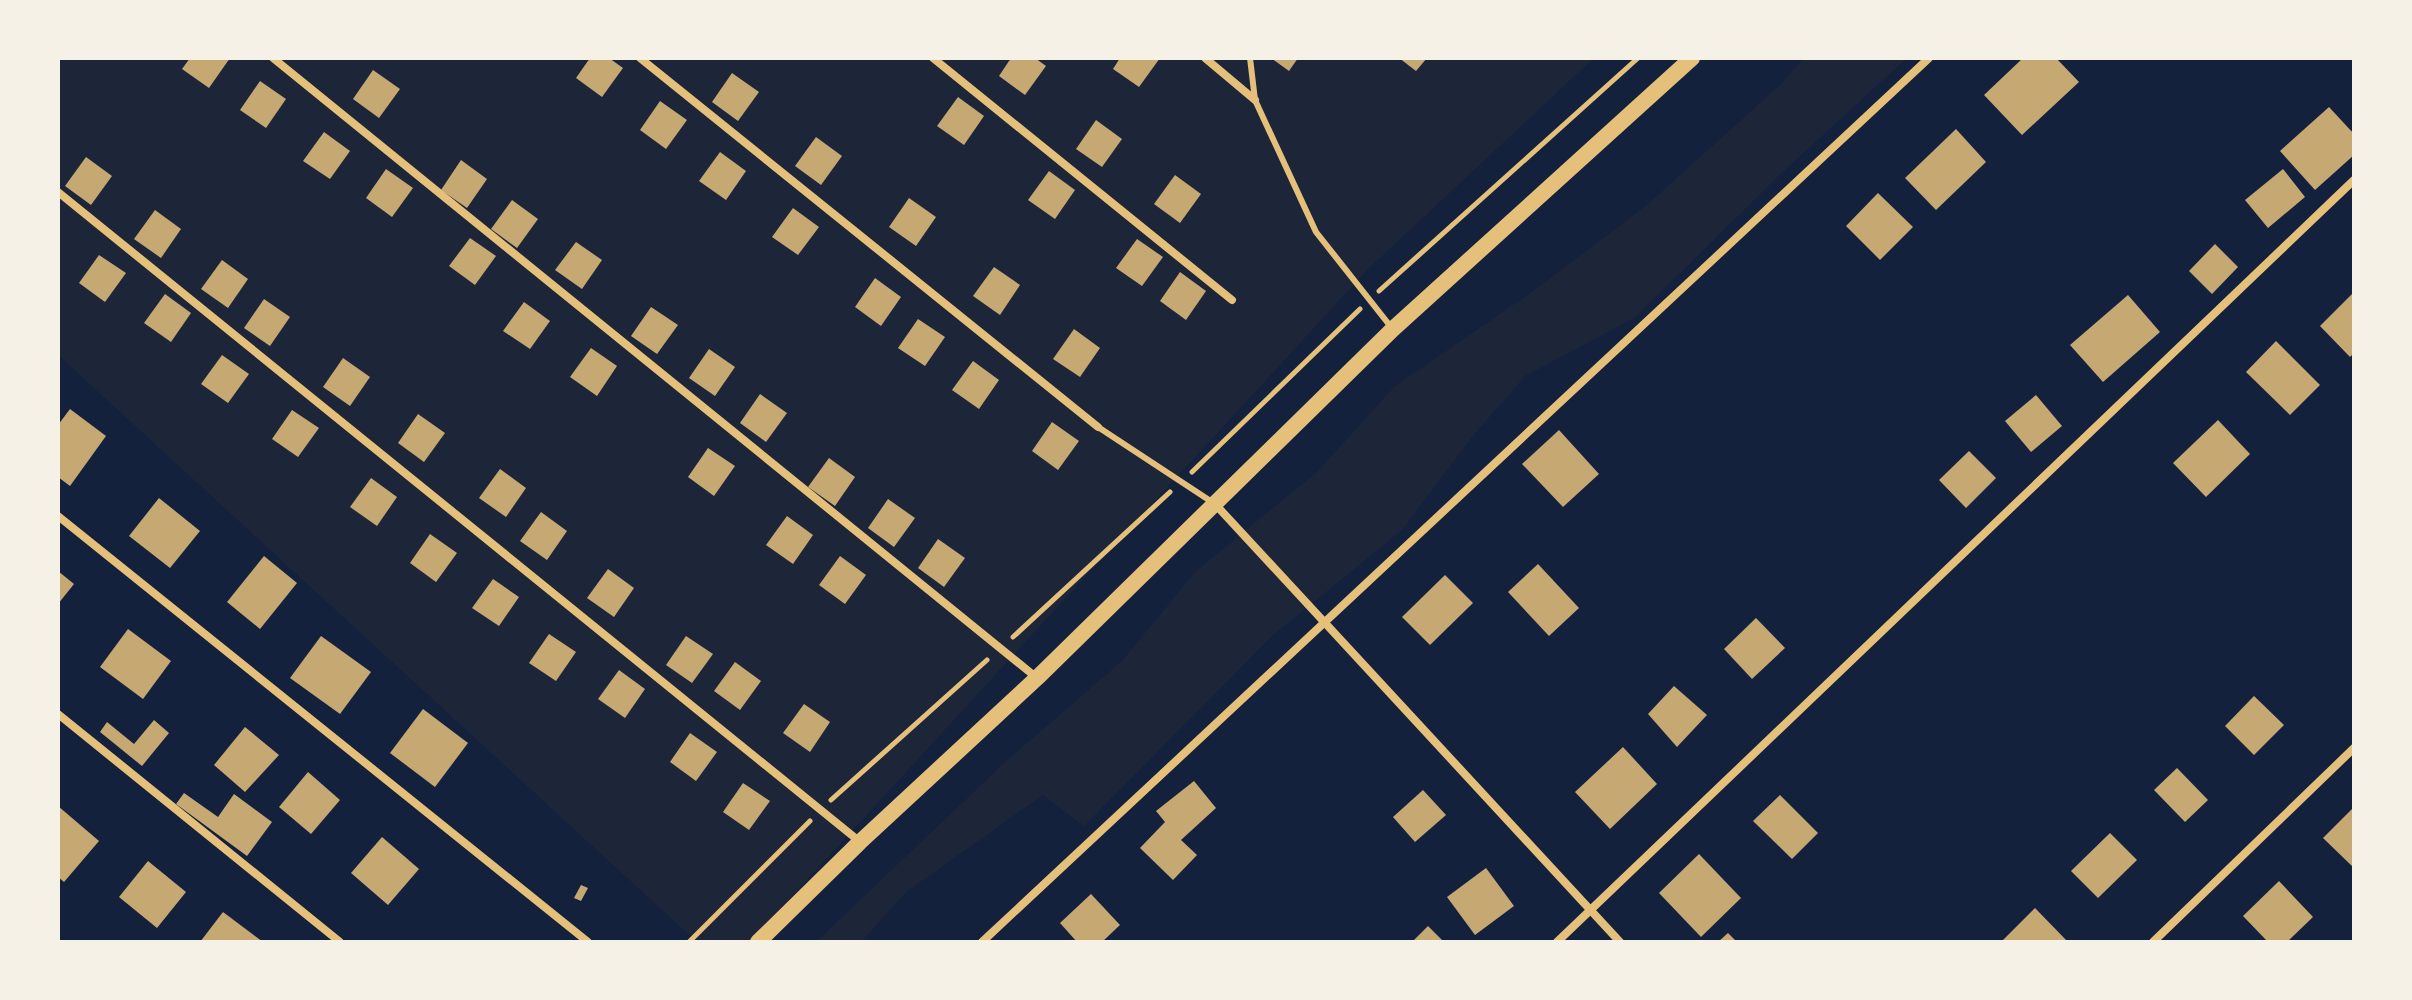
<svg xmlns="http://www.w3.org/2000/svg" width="2412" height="1000" viewBox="0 0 2412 1000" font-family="'IBM Plex Sans',sans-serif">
	<rect width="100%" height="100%" fill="#14213d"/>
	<g fill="#1d2539">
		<polygon points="58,58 1594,58 1367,270 750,942 697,942 58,355"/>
		<polygon points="1804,58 1907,58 1787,168 1634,318 1525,376 1472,437 1402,530 1272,636 1084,826 1043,795 906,892 861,942 816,942 1002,765 1123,660 1195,572 1318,471 1394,387 1536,289 1648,204 1781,84"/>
	</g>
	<g fill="#c6a872">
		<polygon points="190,58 230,58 209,88 182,69"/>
		<polygon points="590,58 609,58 623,68 602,97 576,78"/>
		<polygon points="1011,58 1035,58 1046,66 1025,95 999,76"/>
		<polygon points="1120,58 1160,58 1139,87 1113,69"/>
		<polygon points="1271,58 1298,58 1289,71"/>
		<polygon points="1399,58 1427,58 1416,71"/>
		<polygon points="2023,58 2056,58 2079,82 2022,135 1984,95"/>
		<polygon points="373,70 400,89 379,118 353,99"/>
		<polygon points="732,73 759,92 738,121 712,102"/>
		<polygon points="260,81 286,99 266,128 240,110"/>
		<polygon points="958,97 984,116 964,145 937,126"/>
		<polygon points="660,101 687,120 666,149 640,130"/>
		<polygon points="2329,107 2354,134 2354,155 2315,190 2280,151"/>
		<polygon points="1096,120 1122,139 1102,167 1076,149"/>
		<polygon points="1956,129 1986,162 1936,210 1905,178"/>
		<polygon points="324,132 350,151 330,179 303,161"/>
		<polygon points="816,137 842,156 821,185 795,166"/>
		<polygon points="720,152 746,171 726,200 699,181"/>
		<polygon points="86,157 112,176 91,205 65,186"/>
		<polygon points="461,160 487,179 467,208 441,190"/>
		<polygon points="386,169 413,188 392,217 366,198"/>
		<polygon points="2283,169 2305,197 2268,228 2245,200"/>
		<polygon points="1049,171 1075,190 1055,219 1028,200"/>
		<polygon points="1175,175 1201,194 1180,223 1154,204"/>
		<polygon points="1878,193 1913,227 1880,260 1846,226"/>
		<polygon points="909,198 936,217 916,246 889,227"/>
		<polygon points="512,200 538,219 517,248 491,229"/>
		<polygon points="793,208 819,227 798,255 772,237"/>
		<polygon points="155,210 181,229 161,258 134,239"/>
		<polygon points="470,238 496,256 475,285 449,266"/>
		<polygon points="1137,239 1163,257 1142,286 1116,268"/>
		<polygon points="576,242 602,260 582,289 555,270"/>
		<polygon points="2215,244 2238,267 2212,294 2189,271"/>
		<polygon points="99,255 126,273 105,302 79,283"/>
		<polygon points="222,260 248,279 228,308 201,289"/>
		<polygon points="994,267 1020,285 1000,315 973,296"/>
		<polygon points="1180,272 1206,291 1186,320 1160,301"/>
		<polygon points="875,278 901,297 881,326 855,307"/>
		<polygon points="2354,292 2354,353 2350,357 2320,326"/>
		<polygon points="165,294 191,313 171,342 144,323"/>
		<polygon points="2128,295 2160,332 2103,382 2070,345"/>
		<polygon points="264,299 290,317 270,346 244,328"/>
		<polygon points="524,302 550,321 530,349 503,331"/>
		<polygon points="651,307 678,325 657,354 631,336"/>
		<polygon points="918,319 945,337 925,366 898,348"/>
		<polygon points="1074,329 1100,348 1080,377 1053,359"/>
		<polygon points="2276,341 2320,385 2290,415 2246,372"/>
		<polygon points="591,348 617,366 597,396 570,377"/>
		<polygon points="709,349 735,367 715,396 689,378"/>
		<polygon points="222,355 249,374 228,403 201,384"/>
		<polygon points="343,358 370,377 350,406 323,387"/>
		<polygon points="973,361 999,380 979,409 952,390"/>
		<polygon points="760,394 787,413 766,442 740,423"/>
		<polygon points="2036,395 2062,426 2031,452 2005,421"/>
		<polygon points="70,409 106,436 70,486 58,477 58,425"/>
		<polygon points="292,410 319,428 298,457 272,439"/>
		<polygon points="418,414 445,433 424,462 398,443"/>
		<polygon points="2218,420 2250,454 2206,497 2173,463"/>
		<polygon points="1052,422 1079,441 1058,470 1032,451"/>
		<polygon points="1559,430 1599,474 1563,507 1522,464"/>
		<polygon points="708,448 735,466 714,496 688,477"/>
		<polygon points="1969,451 1996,478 1966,508 1939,480"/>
		<polygon points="829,458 855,477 835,506 808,487"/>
		<polygon points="500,469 526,488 506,517 479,498"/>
		<polygon points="371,478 397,497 377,526 350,507"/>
		<polygon points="159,498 200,531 170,568 129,536"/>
		<polygon points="888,499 915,518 894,547 868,528"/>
		<polygon points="541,512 567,531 547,560 520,541"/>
		<polygon points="787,516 813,535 793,564 766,545"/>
		<polygon points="430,534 457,553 436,582 410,563"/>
		<polygon points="938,539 965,558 944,587 918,568"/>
		<polygon points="264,556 297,583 260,629 227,602"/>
		<polygon points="840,556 866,575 845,604 819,585"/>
		<polygon points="1538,564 1579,608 1549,636 1508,592"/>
		<polygon points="608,569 634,588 614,617 587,598"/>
		<polygon points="58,571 74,584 58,604"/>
		<polygon points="1445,575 1473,603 1430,645 1402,617"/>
		<polygon points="493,579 519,597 499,626 472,608"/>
		<polygon points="1756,618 1785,648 1752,679 1724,649"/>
		<polygon points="128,629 171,661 143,699 100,667"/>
		<polygon points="549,634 576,652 556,681 529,663"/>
		<polygon points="321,636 371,672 340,714 290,678"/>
		<polygon points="686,636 713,654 692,683 666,665"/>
		<polygon points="735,662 761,681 740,710 714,691"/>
		<polygon points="619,670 645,689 625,718 598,699"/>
		<polygon points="1674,686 1707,715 1677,747 1648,714"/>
		<polygon points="2254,696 2284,725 2254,755 2225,726"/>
		<polygon points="804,704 830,722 810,752 783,733"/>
		<polygon points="423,709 468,743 435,787 390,753"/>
		<polygon points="154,720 169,733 142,766 100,732 107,722 134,744"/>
		<polygon points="245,727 279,755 245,792 214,765"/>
		<polygon points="690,733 717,752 696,781 670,762"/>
		<polygon points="1623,747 1657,784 1610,829 1575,792"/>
		<polygon points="2177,768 2208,800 2185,822 2154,790"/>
		<polygon points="308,772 340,800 311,834 279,807"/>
		<polygon points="1194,781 1216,808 1181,840 1197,855 1173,880 1140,848 1165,822 1156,811"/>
		<polygon points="743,783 770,801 749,830 723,812"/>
		<polygon points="1423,790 1446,815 1415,842 1393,817"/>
		<polygon points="184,793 218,817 234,794 272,822 247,856 176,804"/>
		<polygon points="1780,795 1818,833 1792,859 1753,821"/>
		<polygon points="58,806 99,841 64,882 58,877"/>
		<polygon points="2354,807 2354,868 2323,838"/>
		<polygon points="2110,833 2137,860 2098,898 2071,871"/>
		<polygon points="382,837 419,869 388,905 351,873"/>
		<polygon points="1699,854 1741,898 1701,937 1659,893"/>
		<polygon points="148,861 186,892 157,928 119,897"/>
		<polygon points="1486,868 1514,906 1475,935 1447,897"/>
		<polygon points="2279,881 2313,917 2287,942 2268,942 2243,916"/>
		<polygon points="581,885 588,888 581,901 574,898"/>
		<polygon points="1091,894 1120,925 1102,942 1077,942 1060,923"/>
		<polygon points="2035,908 2068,942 2001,942"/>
		<polygon points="223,912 263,942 200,942"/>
		<polygon points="1428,926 1444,942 1412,942"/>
		<polygon points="1728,933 1737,942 1718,942"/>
	</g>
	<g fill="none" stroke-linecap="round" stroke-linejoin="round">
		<g stroke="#e5c07b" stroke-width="5">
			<polyline points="1379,291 1638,58"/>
			<polyline points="1192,472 1360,309"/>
			<polyline points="1013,637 1170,492"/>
			<polyline points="831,800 987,660"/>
			<polyline points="689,942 810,821"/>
		</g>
		<g stroke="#e5c07b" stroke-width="6">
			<polyline points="1250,58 1255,100 1316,232 1391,327"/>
			<polyline points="1098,427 1212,502"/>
		</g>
		<g stroke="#e5c07b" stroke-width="8">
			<polyline points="273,58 1037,678"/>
			<polyline points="640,58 1098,427"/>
			<polyline points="933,58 1232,300"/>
			<polyline points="1205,58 1255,100"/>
			<polyline points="58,192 859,841"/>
			<polyline points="1215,504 1620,942"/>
			<polyline points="58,516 588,942"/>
			<polyline points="58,714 340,942"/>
			<polyline points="982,942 1929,58"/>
			<polyline points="1557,942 2354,180"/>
			<polyline points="2153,942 2354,748"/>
		</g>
		<polyline stroke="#e5c07b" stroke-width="16" points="758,942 860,842 1037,678 1393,329 1692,58"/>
	</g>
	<rect width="2412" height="1000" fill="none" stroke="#f6f1e7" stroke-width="120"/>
</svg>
